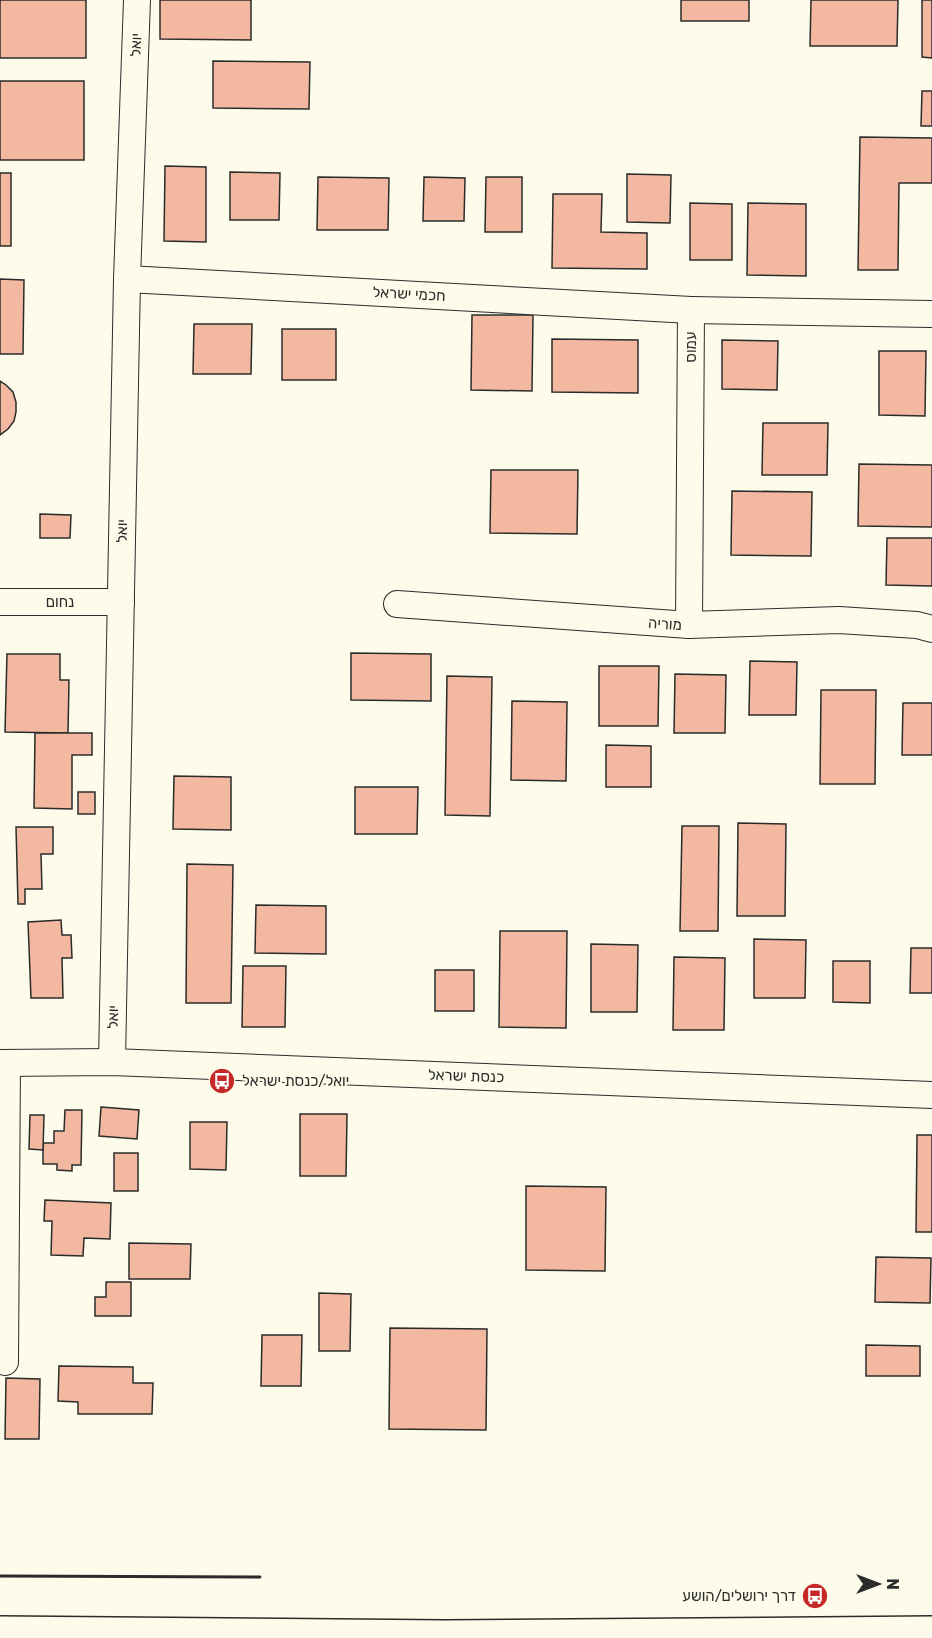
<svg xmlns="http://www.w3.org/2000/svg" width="932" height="1638" viewBox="0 0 932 1638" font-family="Rubik,'Noto Sans Hebrew',sans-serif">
	<rect width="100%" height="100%" fill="#fdfbea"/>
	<g fill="#f2b8a0" stroke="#2b2b2b" stroke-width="1.5">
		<rect x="0" y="0" width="86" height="58"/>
		<polygon points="160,0 251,0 251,40 160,39"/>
		<rect x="681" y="0" width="68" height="21"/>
		<polygon points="811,0 898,0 897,46 810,46"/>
		<polygon points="922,0 932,0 932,58 922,57"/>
		<polygon points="213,61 310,62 309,109 213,108"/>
		<rect x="0" y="81" width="84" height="79"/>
		<polygon points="922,91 932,91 932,126 921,126"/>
		<polygon points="860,137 932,138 932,183 899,183 898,270 858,270"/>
		<polygon points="165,166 206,167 206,242 164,241"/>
		<polygon points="230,172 280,173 279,220 230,220"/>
		<rect x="0" y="173" width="11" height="73"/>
		<polygon points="627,174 671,175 670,223 627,222"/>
		<polygon points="318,177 389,178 388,230 317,230"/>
		<polygon points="424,177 465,178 464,221 423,221"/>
		<polygon points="486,177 522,177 522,232 485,232"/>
		<polygon points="553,194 602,194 601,232 647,233 647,269 552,268"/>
		<polygon points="690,203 732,204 732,260 690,260"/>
		<polygon points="748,203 806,204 806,276 747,275"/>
		<polygon points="0,279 24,280 23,354 0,354"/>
		<polygon points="472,315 533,315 532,391 471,390"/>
		<polygon points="194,324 252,324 251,374 193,374"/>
		<rect x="282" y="329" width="54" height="51"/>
		<polygon points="552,339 638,340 638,393 552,392"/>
		<polygon points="722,340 778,341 777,390 722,389"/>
		<polygon points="879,351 926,351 925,416 879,415"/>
		<polygon points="0,381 6,385 13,392 16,402 16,412 14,421 8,429 0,435"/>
		<polygon points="763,423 828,423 827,475 762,475"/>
		<polygon points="859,464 932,465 932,527 858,526"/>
		<polygon points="491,470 578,470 577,534 490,533"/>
		<polygon points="732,491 812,492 811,556 731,555"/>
		<polygon points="40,514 71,515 70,538 40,538"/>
		<polygon points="887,538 932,538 932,586 886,585"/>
		<polygon points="351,653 431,654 431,701 351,700"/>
		<polygon points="7,654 60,654 60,680 69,680 68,733 5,732"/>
		<polygon points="750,661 797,662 796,715 749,715"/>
		<polygon points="599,666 659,666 658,726 599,726"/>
		<polygon points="675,674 726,675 725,733 674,733"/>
		<polygon points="447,676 492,677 490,816 445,815"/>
		<polygon points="821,690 876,690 875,784 820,784"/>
		<polygon points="512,701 567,702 566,781 511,780"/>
		<polygon points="903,703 932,703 932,755 902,755"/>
		<polygon points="35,733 92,733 92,755 72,755 72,809 34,808"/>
		<polygon points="606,745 651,746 651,787 606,787"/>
		<polygon points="174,776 231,777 231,830 173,829"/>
		<polygon points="355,787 418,787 417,834 355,834"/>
		<rect x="78" y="792" width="17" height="22"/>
		<polygon points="738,823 786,824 785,916 737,916"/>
		<polygon points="682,826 719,826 718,931 680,931"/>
		<polygon points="16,827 53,827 53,854 41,854 42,889 25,889 25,904 18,904"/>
		<polygon points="187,864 233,865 231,1003 186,1003"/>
		<polygon points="256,905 326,906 326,954 255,953"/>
		<polygon points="61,920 62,935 71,935 72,958 62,958 63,998 31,998 28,922"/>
		<polygon points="500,931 567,931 566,1028 499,1027"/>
		<polygon points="754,939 806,940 805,998 754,998"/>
		<polygon points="591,944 638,945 637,1012 591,1012"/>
		<polygon points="911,948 932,948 932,993 910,993"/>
		<polygon points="674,957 725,958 724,1030 673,1030"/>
		<polygon points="833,961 870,961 870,1003 833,1002"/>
		<polygon points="243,966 286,966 285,1027 242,1027"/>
		<rect x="435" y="970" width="39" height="41"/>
		<polygon points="101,1107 139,1110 137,1139 99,1136"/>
		<polygon points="65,1110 82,1110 81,1165 72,1165 72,1171 57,1170 57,1164 43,1164 43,1143 54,1143 54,1131 64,1131"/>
		<polygon points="300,1114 347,1114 346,1176 300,1176"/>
		<polygon points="30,1115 44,1115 43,1150 29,1149"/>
		<polygon points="190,1122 227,1122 226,1170 190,1169"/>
		<polygon points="917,1135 932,1135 932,1232 916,1232"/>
		<rect x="114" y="1153" width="24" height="38"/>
		<polygon points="526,1186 606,1187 605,1271 526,1270"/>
		<polygon points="45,1200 111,1203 110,1239 84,1238 83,1256 51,1255 52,1221 44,1221"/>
		<polygon points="129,1243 191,1244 190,1279 129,1279"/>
		<polygon points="876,1257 931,1258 930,1303 875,1302"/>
		<polygon points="106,1282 131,1282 131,1316 95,1316 95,1297 106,1297"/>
		<polygon points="319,1293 351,1294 350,1351 319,1351"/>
		<polygon points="390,1328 487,1329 486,1430 389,1429"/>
		<polygon points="262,1335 302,1335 301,1386 261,1386"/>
		<polygon points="866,1345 920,1346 920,1376 866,1376"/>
		<polygon points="59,1366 133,1367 133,1383 153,1383 152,1414 78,1414 78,1402 58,1401"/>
		<polygon points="6,1378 40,1379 39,1439 5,1439"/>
	</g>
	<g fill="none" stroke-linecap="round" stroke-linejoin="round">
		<g stroke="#2b2b2b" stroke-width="28">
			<g id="minor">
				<polyline points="127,279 691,310"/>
				<polyline points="0,602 121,602"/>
				<polyline points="397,604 689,625 839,620 917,625 932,629"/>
				<polyline points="689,625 691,310 932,314"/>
				<polyline points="112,1062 127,279 137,0"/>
				<polyline points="0,1063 112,1062 932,1095"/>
				<polyline points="5,1362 7,1063"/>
			</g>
		</g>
		<g stroke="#2b2b2b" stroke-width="36">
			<polyline id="trunk" points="0,1633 446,1637 932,1633"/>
		</g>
		<use href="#minor" stroke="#fdfbea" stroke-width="26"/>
		<use href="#trunk" stroke="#fdfbea" stroke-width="33"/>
		<polyline stroke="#2b2b2b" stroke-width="3" points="0,1576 260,1577"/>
	</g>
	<defs>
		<g id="bus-disc" transform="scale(1.35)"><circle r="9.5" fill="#c62828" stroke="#fdfbea"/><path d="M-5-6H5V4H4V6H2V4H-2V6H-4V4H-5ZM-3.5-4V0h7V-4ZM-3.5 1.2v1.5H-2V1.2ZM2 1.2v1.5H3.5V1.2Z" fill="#fff"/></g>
	</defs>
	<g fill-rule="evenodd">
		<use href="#bus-disc" x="222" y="1081"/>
		<use href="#bus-disc" x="815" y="1596"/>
	</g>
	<g text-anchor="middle" stroke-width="4.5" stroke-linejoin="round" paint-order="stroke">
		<g font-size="15" fill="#2b2b2b" stroke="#fdfbea">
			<text transform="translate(136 45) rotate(-88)" y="5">יואל</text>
			<text transform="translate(409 294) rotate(3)" y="5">חכמי ישראל</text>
			<text transform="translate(691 347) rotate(-90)" y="5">עמוס</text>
			<text transform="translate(122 531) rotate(-89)" y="5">יואל</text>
			<text x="60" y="607">נחום</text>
			<text transform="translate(665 624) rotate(4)" y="5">מוריה</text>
			<text transform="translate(113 1017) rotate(-89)" y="5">יואל</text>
			<text transform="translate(466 1076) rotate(2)" y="5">כנסת ישראל</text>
		</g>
		<g font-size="15" fill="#2b2b2b" stroke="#fdfbea" text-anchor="start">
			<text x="242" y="1086">יואל/כנסת ישראל</text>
			<text x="796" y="1601" text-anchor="end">דרך ירושלים/הושע</text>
		</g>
	</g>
	<g transform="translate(878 1584) rotate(90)" stroke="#fdfbea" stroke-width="4.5" paint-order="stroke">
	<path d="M0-4.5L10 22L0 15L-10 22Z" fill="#2b2b2b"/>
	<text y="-9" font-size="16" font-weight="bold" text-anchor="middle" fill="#2b2b2b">N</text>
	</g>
</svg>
